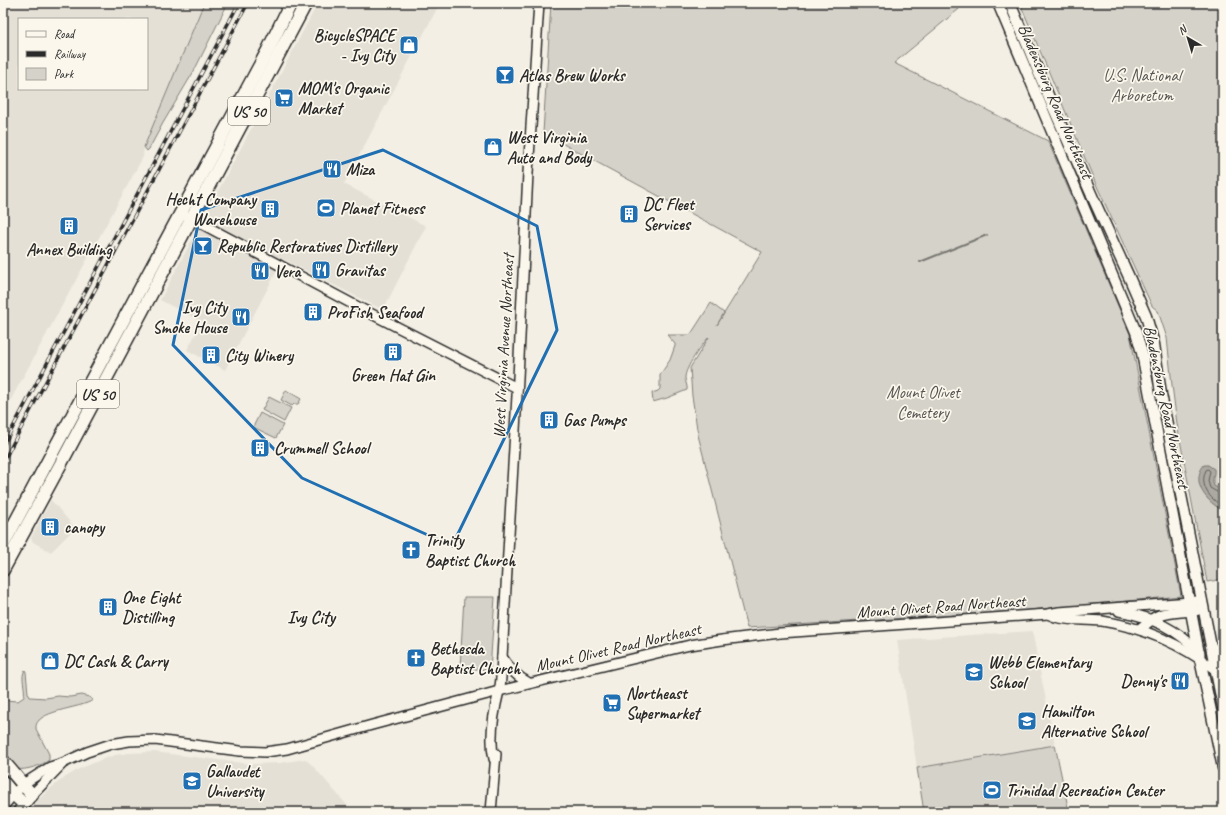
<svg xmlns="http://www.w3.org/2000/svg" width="1226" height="815" viewBox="0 0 1226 815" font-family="Caveat,sans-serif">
	<rect width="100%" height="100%" fill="#f3efe4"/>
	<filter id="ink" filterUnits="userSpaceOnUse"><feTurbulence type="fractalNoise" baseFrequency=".025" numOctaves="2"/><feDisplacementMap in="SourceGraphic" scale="8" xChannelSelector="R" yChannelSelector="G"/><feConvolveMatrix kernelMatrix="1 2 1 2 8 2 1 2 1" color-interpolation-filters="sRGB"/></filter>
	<g filter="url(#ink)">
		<g fill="#e4e0d6" fill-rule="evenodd">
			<path d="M3,3H204L144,147L143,157L3,414ZM19,19H147V89H19Z"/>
			<polygon points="318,3 440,3 344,184 426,226 383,310 283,259 225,370 187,350 202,322 160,300"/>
			<polygon points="51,500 75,528 51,552 33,542 31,538"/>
			<polygon points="1032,631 1055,745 917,768 897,640"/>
			<polygon points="154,752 251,764 280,763 305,759 312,765 353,812 27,812 32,805 51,788 61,780 79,769 103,759 115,755 129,753"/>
		</g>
		<g fill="#d5d2c9" stroke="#807e7a">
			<polygon points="204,3 228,3 194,71 163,123 149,149 147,151 144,147"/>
			<path d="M551,3H958L959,9L894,63L1048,141L1130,334L1181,596L1018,611L747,628L698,435L692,396L690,368L709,337C702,345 685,367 685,378C685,382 688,386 687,390L667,398L653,402L652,393L658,391L660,389V375L670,360L675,346V344L667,335H688L691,334L711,303L724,313L717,325L762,252L543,133Z"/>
			<polygon points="1024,3 1223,3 1223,579 1207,582 1177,424 1172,385 1167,338 1158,311 1152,306 1095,182 1022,8"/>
			<polygon points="286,390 301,399 298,404 294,404 292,406 281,400"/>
			<polygon points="269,397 291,408 284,422 262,410"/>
			<polygon points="260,413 283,425 276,438 253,427"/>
			<polygon points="464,597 495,597 490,670 460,668"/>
			<path d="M25,670L26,672L28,693L30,697L46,698L58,696L70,697L82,695L89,697L93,700C81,709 33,710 36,729L49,754V760C43,765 25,771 17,769L3,755V700L18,701L24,697C26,688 20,677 25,670Z"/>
			<polygon points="1055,745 1069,812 924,812 917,768"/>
		</g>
		<path fill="#aca9a2" stroke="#787772" d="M1204,465H1208L1214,469C1215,476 1211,478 1214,486L1218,488L1223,486V510C1207,503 1190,482 1204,465Z"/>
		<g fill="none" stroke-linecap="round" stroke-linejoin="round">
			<path stroke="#5f5d5b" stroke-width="1" d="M1223,490L1217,492L1210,488L1208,481L1210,471L1208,469L1206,470C1199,485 1209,499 1223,506"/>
			<polyline stroke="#787772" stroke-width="2" points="920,262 987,235"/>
			<g stroke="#2b2b2b" stroke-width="12">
				<g id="secondary">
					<polyline points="187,216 360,308 517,388"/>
					<path d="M1119,611C1152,617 1177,629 1200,653"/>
					<path d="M1048,614C1052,616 1056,618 1060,618C1073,621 1088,619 1102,621C1146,628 1180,644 1216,670"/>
					<path d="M502,657C511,670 516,676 529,683"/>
					<path d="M494,759C489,739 494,711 499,691C502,681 501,668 502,657L518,378L528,173L539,3"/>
					<polyline points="13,794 28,781 50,767 63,763 87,752 111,744 129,741 155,740 240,751 265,752 287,749 372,725 499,691 690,645 722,640 780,633 1048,614 1059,612 1190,602 1202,600"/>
					<polyline points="32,795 62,764"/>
					<polyline points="491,812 496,754"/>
				</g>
			</g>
			<g stroke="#2b2b2b" stroke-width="13">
				<g id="primary">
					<polyline points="998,3 1136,332 1142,353 1200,659 1223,768"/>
					<polyline points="1010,3 1050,100 1093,198 1129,277 1146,316 1154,344 1161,394 1223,707"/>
					<path d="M1140,629C1146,624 1151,619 1158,616C1170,611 1185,612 1197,610"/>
					<polyline points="1212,647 1223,661"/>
					<polyline points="3,806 13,794"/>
					<polyline points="18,812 32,795"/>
				</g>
			</g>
			<g stroke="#2b2b2b" stroke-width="15">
				<g id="highway">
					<polyline points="3,545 177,220 268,50 291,3"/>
					<polyline points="3,570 65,456 306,3"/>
					<polyline points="3,761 32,795"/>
					<polyline points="3,782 13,794 24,804"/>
				</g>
			</g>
			<use href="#secondary" stroke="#fbf7ec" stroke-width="9"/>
			<use href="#primary" stroke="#fbf7ec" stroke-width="10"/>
			<use href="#highway" stroke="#fbf7ec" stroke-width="12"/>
			<g stroke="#2b2b2b" stroke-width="3.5">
				<g id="rail">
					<polyline points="3,446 239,3"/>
					<polyline points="3,462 248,3"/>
				</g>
			</g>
			<use href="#rail" stroke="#fbf7ec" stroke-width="2" stroke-dasharray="6" stroke-linecap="butt"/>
		</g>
	</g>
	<path fill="none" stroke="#1f6fb2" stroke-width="3" stroke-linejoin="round" d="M383,150L537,226L557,330L452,546L302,478L173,345L201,210Z"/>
	<defs>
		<g id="shop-square" transform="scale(1)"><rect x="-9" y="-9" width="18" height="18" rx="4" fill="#1f6fb2" stroke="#fbf7ec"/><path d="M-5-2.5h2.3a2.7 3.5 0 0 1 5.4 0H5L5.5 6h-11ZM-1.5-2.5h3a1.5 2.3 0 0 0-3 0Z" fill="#fff"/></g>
		<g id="bar-square" transform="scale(1)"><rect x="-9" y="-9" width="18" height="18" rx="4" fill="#1f6fb2" stroke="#fbf7ec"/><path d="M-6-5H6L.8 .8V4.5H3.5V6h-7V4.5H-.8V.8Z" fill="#fff"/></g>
		<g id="supermarket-square" transform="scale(1)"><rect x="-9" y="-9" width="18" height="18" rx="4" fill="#1f6fb2" stroke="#fbf7ec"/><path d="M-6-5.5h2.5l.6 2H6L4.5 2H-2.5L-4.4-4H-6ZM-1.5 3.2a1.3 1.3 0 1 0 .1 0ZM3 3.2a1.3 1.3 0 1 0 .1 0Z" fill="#fff"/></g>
		<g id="restaurant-square" transform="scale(1)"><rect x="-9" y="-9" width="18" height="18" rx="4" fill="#1f6fb2" stroke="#fbf7ec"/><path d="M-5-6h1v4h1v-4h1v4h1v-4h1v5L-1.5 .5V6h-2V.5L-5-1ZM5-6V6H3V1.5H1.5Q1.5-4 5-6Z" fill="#fff"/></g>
		<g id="stadium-square" transform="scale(1)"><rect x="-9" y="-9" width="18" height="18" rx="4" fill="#1f6fb2" stroke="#fbf7ec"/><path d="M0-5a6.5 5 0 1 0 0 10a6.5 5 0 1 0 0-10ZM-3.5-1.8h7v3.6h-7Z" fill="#fff"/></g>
		<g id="building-square" transform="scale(1)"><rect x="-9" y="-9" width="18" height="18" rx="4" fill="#1f6fb2" stroke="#fbf7ec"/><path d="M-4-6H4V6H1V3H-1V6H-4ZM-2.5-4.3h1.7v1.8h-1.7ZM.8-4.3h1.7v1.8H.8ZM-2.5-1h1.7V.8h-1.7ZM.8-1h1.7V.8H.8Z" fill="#fff"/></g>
		<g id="church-square" transform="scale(1)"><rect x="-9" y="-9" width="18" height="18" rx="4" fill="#1f6fb2" stroke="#fbf7ec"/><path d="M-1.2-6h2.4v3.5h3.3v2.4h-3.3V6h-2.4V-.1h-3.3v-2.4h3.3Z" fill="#fff"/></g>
		<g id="school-square" transform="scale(1)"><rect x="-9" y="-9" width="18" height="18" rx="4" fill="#1f6fb2" stroke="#fbf7ec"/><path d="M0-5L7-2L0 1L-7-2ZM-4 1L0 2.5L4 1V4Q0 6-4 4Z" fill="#fff"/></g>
		<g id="university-square" transform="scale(1)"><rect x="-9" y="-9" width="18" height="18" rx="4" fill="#1f6fb2" stroke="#fbf7ec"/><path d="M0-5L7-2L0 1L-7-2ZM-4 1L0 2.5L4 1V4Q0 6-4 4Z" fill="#fff"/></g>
	</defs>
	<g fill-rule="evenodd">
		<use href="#shop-square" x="409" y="45"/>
		<use href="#bar-square" x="505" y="75"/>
		<use href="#supermarket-square" x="284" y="98"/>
		<use href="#shop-square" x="493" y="147"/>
		<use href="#restaurant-square" x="332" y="169"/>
		<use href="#stadium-square" x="326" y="208"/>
		<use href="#building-square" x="270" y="209"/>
		<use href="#building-square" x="629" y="214"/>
		<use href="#building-square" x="69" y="226"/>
		<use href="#bar-square" x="203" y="246"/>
		<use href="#restaurant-square" x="321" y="270"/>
		<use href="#restaurant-square" x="260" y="271"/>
		<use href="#building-square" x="313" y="312"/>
		<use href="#restaurant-square" x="241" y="317"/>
		<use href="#building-square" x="393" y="352"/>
		<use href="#building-square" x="211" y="355"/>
		<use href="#building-square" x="549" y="420"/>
		<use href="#building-square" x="260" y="448"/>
		<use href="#building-square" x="50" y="527"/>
		<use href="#church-square" x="411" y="550"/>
		<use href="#building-square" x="108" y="607"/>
		<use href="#church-square" x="416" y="658"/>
		<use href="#shop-square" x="50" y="661"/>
		<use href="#school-square" x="974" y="672"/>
		<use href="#restaurant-square" x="1180" y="681"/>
		<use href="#supermarket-square" x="612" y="703"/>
		<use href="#school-square" x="1027" y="721"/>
		<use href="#university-square" x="192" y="781"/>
		<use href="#stadium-square" x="992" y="790"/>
	</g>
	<g text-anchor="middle" stroke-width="3.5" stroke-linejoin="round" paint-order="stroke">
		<g fill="#fbf7ec" stroke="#696865" stroke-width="1">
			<rect x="228" y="97" width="42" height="28" rx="3"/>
			<rect x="77" y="380" width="42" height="28" rx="3"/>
		</g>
		<g font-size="16" font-weight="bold" fill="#2b2b2b">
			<text x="249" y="117">US 50</text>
			<text x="98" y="400">US 50</text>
		</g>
		<g font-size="17" font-weight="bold" fill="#2b2b2b" stroke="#fbf7ec" text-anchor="start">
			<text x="395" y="41" text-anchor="end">BicycleSPACE<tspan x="395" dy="20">- Ivy City</tspan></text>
			<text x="519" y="81">Atlas Brew Works</text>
			<text x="298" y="94">MOM's Organic<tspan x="298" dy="20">Market</tspan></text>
			<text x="507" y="143">West Virginia<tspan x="507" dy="20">Auto and Body</tspan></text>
			<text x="346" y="175">Miza</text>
			<text x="256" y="205" text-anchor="end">Hecht Company<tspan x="256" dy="20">Warehouse</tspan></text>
			<text x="643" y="210">DC Fleet<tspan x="643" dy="20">Services</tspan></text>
			<text x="340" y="214">Planet Fitness</text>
			<text x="217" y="252">Republic Restoratives Distillery</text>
			<text x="69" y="255" text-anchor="middle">Annex Building</text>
			<text x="335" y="276">Gravitas</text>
			<text x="274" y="277">Vera</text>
			<text x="227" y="313" text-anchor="end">Ivy City<tspan x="227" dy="20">Smoke House</tspan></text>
			<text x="327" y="318">ProFish Seafood</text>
			<text x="225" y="361">City Winery</text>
			<text x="393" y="381" text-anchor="middle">Green Hat Gin</text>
			<text x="563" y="426">Gas Pumps</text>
			<text x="274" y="454">Crummell School</text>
			<text x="64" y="533">canopy</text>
			<text x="425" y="546">Trinity<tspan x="425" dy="20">Baptist Church</tspan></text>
			<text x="122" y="603">One Eight<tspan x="122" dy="20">Distilling</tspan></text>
			<text x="430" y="654">Bethesda<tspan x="430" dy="20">Baptist Church</tspan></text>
			<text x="64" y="667">DC Cash &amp; Carry</text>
			<text x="988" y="668">Webb Elementary<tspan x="988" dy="20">School</tspan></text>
			<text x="1166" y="687" text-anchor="end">Denny's</text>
			<text x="626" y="699">Northeast<tspan x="626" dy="20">Supermarket</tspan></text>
			<text x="1041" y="717">Hamilton<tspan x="1041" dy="20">Alternative School</tspan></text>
			<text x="206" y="777">Gallaudet<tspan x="206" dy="20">University</tspan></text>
			<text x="1006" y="796">Trinidad Recreation Center</text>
		</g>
		<g font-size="17" fill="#565552" stroke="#fbf7ec">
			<text x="1142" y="81">U.S. National<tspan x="1142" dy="20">Arboretum</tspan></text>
			<text x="923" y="398">Mount Olivet<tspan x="923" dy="20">Cemetery</tspan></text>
		</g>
		<g font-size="17" fill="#2b2b2b" stroke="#fbf7ec">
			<text transform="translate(1056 101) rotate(67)" y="6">Bladensburg Road Northeast</text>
			<text transform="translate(503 346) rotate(-87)" y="6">West Virginia Avenue Northeast</text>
			<text transform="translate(1167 407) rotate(78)" y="6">Bladensburg Road Northeast</text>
			<text transform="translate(941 606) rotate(-4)" y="6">Mount Olivet Road Northeast</text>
			<text transform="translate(618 647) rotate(-13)" y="6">Mount Olivet Road Northeast</text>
		</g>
		<g font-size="18" font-weight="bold" fill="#2b2b2b" stroke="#fbf7ec">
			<text x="311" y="623">Ivy City</text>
		</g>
	</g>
	<rect width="1226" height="815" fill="none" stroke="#fbf7ec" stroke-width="16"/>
	<rect x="8" y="8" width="1210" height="799" fill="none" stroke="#2b2b2b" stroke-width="1.5" filter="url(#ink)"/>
	<rect x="18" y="18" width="130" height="72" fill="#fbf7ec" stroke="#a8a59f"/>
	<rect x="26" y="31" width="20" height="6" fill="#fbf7ec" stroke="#a8a59f"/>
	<text x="54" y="38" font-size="12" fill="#2b2b2b">Road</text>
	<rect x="26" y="51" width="20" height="6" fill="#2b2b2b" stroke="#a8a59f"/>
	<text x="54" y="58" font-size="12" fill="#2b2b2b">Railway</text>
	<rect x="26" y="68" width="20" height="12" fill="#d5d2c9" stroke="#a8a59f"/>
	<text x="54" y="78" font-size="12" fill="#2b2b2b">Park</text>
	<g transform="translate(1188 38) rotate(322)" stroke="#fbf7ec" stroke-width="3" paint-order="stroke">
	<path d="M0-3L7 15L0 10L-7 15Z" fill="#2b2b2b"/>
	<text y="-6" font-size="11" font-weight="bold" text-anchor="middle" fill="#2b2b2b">N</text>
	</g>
</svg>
